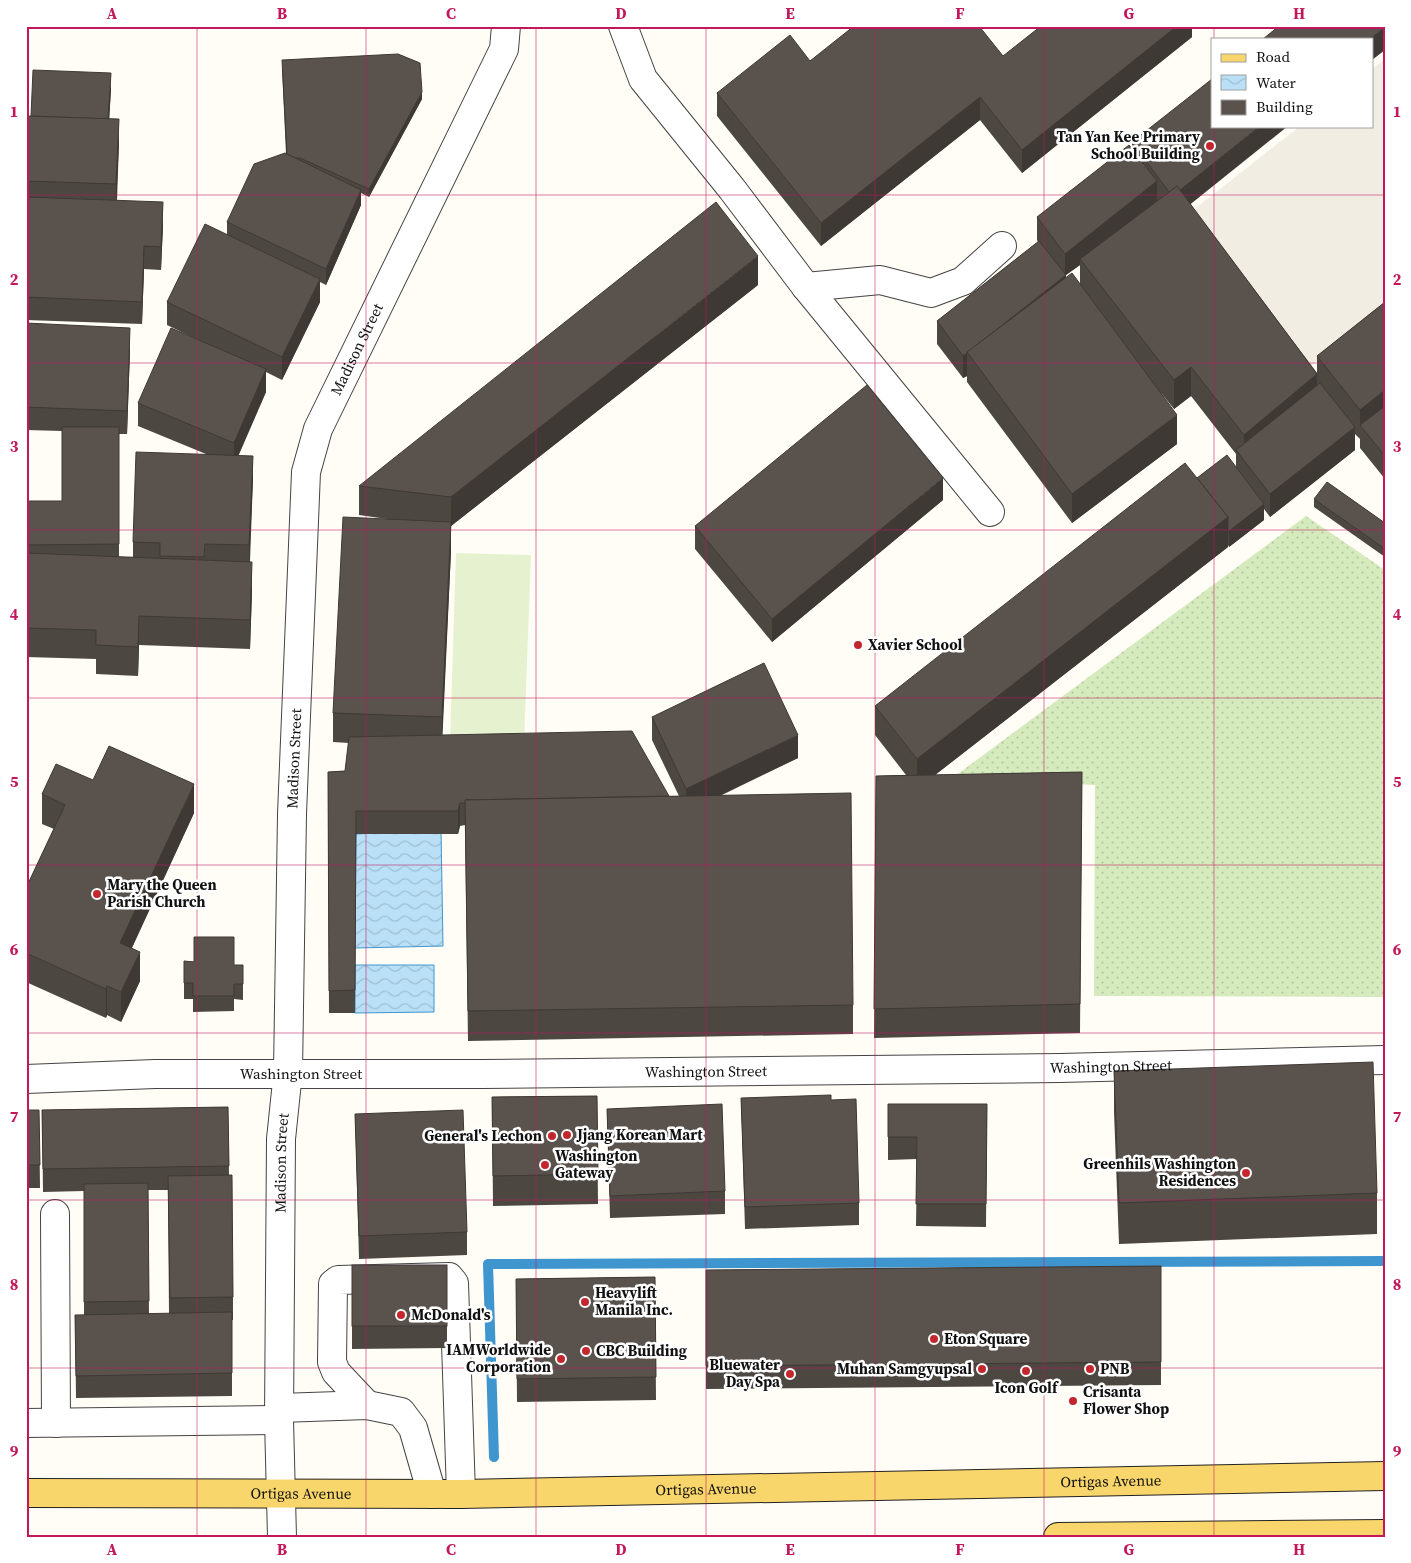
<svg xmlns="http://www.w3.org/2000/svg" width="1411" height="1563" viewBox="0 0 1411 1563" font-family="'Source Serif 4',serif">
	<defs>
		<pattern id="grass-dots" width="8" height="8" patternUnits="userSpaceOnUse" patternTransform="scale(1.25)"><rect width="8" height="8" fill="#d5ebbd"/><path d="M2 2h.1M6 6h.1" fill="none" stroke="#b6c8a1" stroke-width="1.8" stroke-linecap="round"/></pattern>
		<pattern id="water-waves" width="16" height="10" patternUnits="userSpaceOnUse" patternTransform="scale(1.25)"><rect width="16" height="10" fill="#b9e0f7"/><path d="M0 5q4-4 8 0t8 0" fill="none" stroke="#9ebfd3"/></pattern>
	</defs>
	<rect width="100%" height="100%" fill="#fffdf5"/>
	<polygon fill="url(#grass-dots)" points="1306,516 1385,570 1385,997 1094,996 1095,785 951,779"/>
	<polygon fill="#e6f2cf" points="456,553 531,555 524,743 450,741"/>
	<polygon fill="#f1ede2" points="1385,59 1385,308 1307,369 1187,215 1300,126 1372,126 1372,69"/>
	<g fill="url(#water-waves)" stroke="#3f96cf">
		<polygon points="441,830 443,946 355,948 356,834"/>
		<polygon points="355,965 434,965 434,1012 355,1013"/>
	</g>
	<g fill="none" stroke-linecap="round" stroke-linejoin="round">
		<polyline stroke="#3f96cf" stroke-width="10" points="494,1457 488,1264 1385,1261"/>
		<g stroke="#444" stroke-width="30">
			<g id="minor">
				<polyline points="623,26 643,79 732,189 806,287 990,512"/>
				<polyline points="806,287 880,280 931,293 963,281 1002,246"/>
				<path id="s1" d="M26,1079L155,1074H482L1060,1068L1385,1060"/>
				<polyline points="55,1214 56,1423"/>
				<polyline points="367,1405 336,1372 332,1362 333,1284 338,1280 449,1277 454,1283 461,1494"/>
				<polyline points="280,1408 367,1405 401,1412 413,1428 432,1494"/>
				<polyline points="26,1423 279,1420"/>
				<path id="s2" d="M282,1537L279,1420L281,1139L288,1072L292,814L306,472L318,429L504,49L506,26"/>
			</g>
		</g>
		<g stroke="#222" stroke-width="30">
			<g id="major">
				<path id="s3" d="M26,1493L461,1494L1385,1476"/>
				<polyline points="1058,1537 1385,1534"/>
			</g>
		</g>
		<use href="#minor" stroke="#fff" stroke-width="28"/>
		<use href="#major" stroke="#f9d66b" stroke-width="28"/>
	</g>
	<g fill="#4d4742" fill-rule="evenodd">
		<polygon points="1192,26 1192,37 1022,173 980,120 821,246 717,116 717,93 810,61 1003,56"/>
		<polygon points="282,68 422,99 369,197 361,193 361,205 326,285 320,282 320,302 282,380 266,372 266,392 238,455 253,478 250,562 252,591 250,649 139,645 138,676 96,674 96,659 26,657 26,501 62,501 62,431 26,430 26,323 130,350 127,434 119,434 119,557 133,557 133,542 206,454 138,426 138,403 198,340 167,325 167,302 227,235 227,222 286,154"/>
		<polygon points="111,89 109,119 119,142 117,201 163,225 161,270 144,269 142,324 26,320 26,116 31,116"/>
		<path d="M1132,142L1190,204L1317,373V356L1385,302V479L1360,448V439L1355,434V450L1270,517L1264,509V520L1229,547L1228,545V547L935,775L1082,772L1080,1033L874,1038L876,776L906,775L875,735V706L1197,478L1236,467V454L1191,396L1174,409L1161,393L1177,444L1072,523L967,382V376L963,378L937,344V321L1038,242L1037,240V217L1132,150ZM1080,265V284L1066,278V275Z"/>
		<polygon points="758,285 451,526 451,551 442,735 669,796 679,796 652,740 652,717 798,758 720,796 853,1005 853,1034 468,1041 465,825 460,826 458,834 356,834 355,1013 329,1013 328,772 345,771 349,743 333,742 333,713 387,519 359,515 359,486"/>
		<polygon points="1314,499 1385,523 1385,557 1314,507"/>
		<polygon points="943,500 772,642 695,549 695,526"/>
		<polygon points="93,780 194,813 132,948 140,981 121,1022 107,1015 106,1018 26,982 26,888 54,829 42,824 42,794"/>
		<polygon points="184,961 234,965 243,984 243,1000 234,999 234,1011 193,1012 193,999 184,999"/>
		<polygon points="1114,1071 1377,1193 1377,1234 1119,1244 1114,1112"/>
		<polygon points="597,1096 598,1204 493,1206 492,1097"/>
		<polygon points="741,1098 831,1100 859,1203 859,1225 745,1229"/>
		<polygon points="888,1104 987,1104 986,1227 916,1226 917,1159 888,1160"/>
		<path d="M228,1107L229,1175L233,1297V1320H232V1396L76,1398L75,1315H84V1191L43,1192L42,1110ZM148,1190H168L169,1314H149Z"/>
		<polygon points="607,1109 725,1191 725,1214 610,1218"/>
		<polygon points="26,1110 39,1110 40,1188 26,1188"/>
		<polygon points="355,1114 467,1232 467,1255 359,1259"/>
		<polygon points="352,1265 447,1265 447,1348 352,1349"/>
		<polygon points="1161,1266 1161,1385 706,1389 706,1270"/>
		<polygon points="655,1277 656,1400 517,1402 516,1279"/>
		<polygon points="26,1321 28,1387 28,1403 26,1403"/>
	</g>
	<g fill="#3f3936">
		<polygon points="1177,26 1192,26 1192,37 1022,173 1022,150"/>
		<polygon points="1385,27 1385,50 1372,60 1372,39 1370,39"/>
		<polygon points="111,73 111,89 108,140 108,125"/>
		<polygon points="422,92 422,99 369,197 369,189"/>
		<polygon points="980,97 980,120 821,246 821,223"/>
		<polygon points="119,119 119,142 116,207 116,184"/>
		<polygon points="1260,126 1288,126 1172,219 1172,196"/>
		<polygon points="1157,181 1157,204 1080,259 1080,265 1066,275 1066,298 967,353 1065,276 1065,254"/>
		<polygon points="361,190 361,205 326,285 326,269"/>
		<polygon points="163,202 163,225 161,270 161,247"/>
		<polygon points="144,246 144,269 142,324 142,302"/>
		<polygon points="758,256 758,285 451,526 451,551 442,747 442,717 451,523 451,497"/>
		<polygon points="320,279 320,302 282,380 282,357"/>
		<polygon points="130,328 130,350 127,434 127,411"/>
		<polygon points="967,353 967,376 963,378 963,356"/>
		<polygon points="1191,367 1191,396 1174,409 1174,380"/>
		<polygon points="266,369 266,392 234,466 234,443"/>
		<polygon points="1317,374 1317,403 1244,460 1244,435"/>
		<polygon points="1385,390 1385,420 1360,425 1360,440 1360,410"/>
		<polygon points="1177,415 1177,444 1072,523 1072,494"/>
		<polygon points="1355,427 1355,450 1270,517 1270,494"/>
		<polygon points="253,456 253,478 249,568 249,545"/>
		<polygon points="943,478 943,500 772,642 772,619"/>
		<polygon points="1264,504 1264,520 1229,547 1229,531"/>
		<polygon points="1228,517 1228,547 917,789 917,759"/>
		<polygon points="252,562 252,591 250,649 250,620"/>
		<polygon points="139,616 139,645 138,676 138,647"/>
		<polygon points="798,735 798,758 686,811 686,789"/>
		<polygon points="194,784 194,813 120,973 120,943"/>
		<polygon points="460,803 460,826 458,834 458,811"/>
		<polygon points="140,952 140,981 121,1022 121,992"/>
		<polygon points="107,986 107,1015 106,1018 106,989"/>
	</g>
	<g fill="#5a524d" stroke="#3f3936">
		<polygon points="854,26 979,26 1003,56 1041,26 1177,26 1022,150 980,97 821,223 717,93 790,35 810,61"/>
		<polygon points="1279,26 1385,26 1385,27 1370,39 1263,39"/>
		<polygon points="398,54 420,63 422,92 369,189 300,158 295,158 287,154 282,60"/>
		<polygon points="33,70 111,73 108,119 31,116"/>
		<polygon points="1212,79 1212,126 1260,126 1180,190 1177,186 1169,192 1132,142"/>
		<polygon points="26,116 119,119 116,184 26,181"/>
		<polygon points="1129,145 1157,181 1065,254 1037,217"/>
		<polygon points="285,153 361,190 326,269 227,222 254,164"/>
		<polygon points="1177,186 1317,374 1244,435 1191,367 1174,380 1080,259"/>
		<polygon points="26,197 163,202 161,247 144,246 142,302 26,297"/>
		<polygon points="716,202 758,256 451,497 359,486"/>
		<polygon points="205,224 320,279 282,357 167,302"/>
		<polygon points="1039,241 1066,275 963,356 937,321"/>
		<polygon points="1072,273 1177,415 1072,494 967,352"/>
		<polygon points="1385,302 1385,390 1360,410 1317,356"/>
		<polygon points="26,323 130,328 127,411 26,407"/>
		<polygon points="171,328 266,369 234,443 138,403"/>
		<polygon points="1320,383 1355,427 1270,494 1236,450"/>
		<polygon points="867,385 943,478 772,619 695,526"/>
		<polygon points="1385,406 1385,456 1360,425"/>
		<polygon points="62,427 119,427 119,544 26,545 26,501 62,501"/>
		<polygon points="136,452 253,456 249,545 205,544 204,557 160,556 160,543 133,542"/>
		<polygon points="1227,455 1264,504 1229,531 1228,529 1228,517 1197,478"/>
		<polygon points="1185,463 1228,517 917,759 875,706"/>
		<polygon points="1327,482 1385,523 1385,549 1314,499"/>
		<polygon points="343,517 451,522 442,717 333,713"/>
		<polygon points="26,553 252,562 250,620 139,616 138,647 96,645 96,630 26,628"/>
		<polygon points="764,663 798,735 686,789 652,717"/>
		<polygon points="632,731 669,796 465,800 465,803 460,803 458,811 356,811 355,990 329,991 328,772 345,771 349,737"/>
		<polygon points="109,746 194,784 120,943 140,952 121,992 107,986 106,989 26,953 26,888 65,805 42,794 56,764 93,780"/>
		<polygon points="1082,772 1080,1004 874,1009 876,776"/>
		<polygon points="851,793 853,1005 468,1011 465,800"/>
		<polygon points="194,937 234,937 234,965 243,965 243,984 234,984 234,996 193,996 193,983 184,983 184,961 194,962"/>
		<polygon points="1373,1062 1377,1193 1119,1203 1114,1071"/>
		<polygon points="831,1095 831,1100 856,1099 859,1203 745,1207 741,1098"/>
		<polygon points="597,1096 598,1174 493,1176 492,1097"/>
		<polygon points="722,1104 725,1191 610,1196 607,1109"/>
		<polygon points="888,1104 987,1104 986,1204 916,1204 917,1137 888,1137"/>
		<polygon points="228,1107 229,1166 43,1169 42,1110"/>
		<polygon points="26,1110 39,1110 40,1165 26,1165"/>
		<polygon points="463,1110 467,1232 359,1236 355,1114"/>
		<polygon points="232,1175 233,1297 170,1298 168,1176"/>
		<polygon points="148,1183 149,1301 84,1302 84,1184"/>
		<rect x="352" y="1265" width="95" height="61"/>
		<polygon points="1161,1266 1161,1362 706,1366 706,1270"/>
		<polygon points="655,1277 656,1377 517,1379 516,1279"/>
		<polygon points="232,1312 232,1373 76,1376 75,1315"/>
		<polygon points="26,1321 27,1321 28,1387 26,1387"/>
	</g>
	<path fill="none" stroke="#c2185b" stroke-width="1" stroke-opacity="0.55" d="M197,26V1537M366,26V1537M536,26V1537M706,26V1537M875,26V1537M1044,26V1537M1214,26V39M1214,126V1537M26,195H1385M26,363H1385M26,530H1385M26,698H1385M26,865H1385M26,1033H1385M26,1200H1385M26,1368H1385"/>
	<g fill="#c4262e" stroke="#fff" stroke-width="2">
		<circle cx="1210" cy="146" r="5"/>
		<circle cx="858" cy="645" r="5"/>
		<circle cx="97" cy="894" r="5"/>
		<circle cx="567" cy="1135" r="5"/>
		<circle cx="552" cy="1136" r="5"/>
		<circle cx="545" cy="1165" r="5"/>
		<circle cx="1246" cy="1173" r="5"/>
		<circle cx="585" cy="1302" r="5"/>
		<circle cx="401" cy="1315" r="5"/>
		<circle cx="934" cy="1339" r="5"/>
		<circle cx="586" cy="1351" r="5"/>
		<circle cx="561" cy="1359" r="5"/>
		<circle cx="982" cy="1369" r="5"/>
		<circle cx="1090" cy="1369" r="5"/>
		<circle cx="1026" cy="1371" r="5"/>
		<circle cx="790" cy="1374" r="5"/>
		<circle cx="1073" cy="1401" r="5"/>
	</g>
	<g text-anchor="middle" stroke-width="5" stroke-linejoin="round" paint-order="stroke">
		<g font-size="15" font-weight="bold" fill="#111" stroke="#fff" text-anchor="start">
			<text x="1200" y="142" text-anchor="end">Tan Yan Kee Primary<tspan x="1200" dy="17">School Building</tspan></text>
			<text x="868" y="650">Xavier School</text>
			<text x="107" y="890">Mary the Queen<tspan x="107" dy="17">Parish Church</tspan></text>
			<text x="577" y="1140">Jjang Korean Mart</text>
			<text x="542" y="1141" text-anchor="end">General's Lechon</text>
			<text x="555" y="1161">Washington<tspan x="555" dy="17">Gateway</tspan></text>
			<text x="1236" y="1169" text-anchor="end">Greenhils Washington<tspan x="1236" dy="17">Residences</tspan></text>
			<text x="595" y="1298">Heavylift<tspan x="595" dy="17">Manila Inc.</tspan></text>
			<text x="411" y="1320">McDonald's</text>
			<text x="944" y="1344">Eton Square</text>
			<text x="551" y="1355" text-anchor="end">IAMWorldwide<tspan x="551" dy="17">Corporation</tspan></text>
			<text x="596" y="1356">CBC Building</text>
			<text x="780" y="1370" text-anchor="end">Bluewater<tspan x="780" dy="17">Day Spa</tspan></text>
			<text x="972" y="1374" text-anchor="end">Muhan Samgyupsal</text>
			<text x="1100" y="1374">PNB</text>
			<text x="1026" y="1393" text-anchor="middle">Icon Golf</text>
			<text x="1083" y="1397">Crisanta<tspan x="1083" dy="17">Flower Shop</tspan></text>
		</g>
		<g font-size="15" fill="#111" stroke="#fff">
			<text dy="5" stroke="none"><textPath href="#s2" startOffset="1199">Madison Street</textPath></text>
			<text dy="5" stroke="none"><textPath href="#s2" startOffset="779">Madison Street</textPath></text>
			<text dy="5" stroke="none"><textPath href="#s1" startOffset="1085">Washington Street</textPath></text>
			<text dy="5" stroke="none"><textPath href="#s1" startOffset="680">Washington Street</textPath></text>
			<text dy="5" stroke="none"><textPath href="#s1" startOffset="275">Washington Street</textPath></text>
			<text dy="5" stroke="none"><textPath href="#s2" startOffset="374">Madison Street</textPath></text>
			<text dy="5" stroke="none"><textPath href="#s3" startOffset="1085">Ortigas Avenue</textPath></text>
			<text dy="5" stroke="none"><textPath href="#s3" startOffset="680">Ortigas Avenue</textPath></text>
			<text dy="5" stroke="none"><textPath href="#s3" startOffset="275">Ortigas Avenue</textPath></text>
		</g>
	</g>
	<rect width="1411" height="1563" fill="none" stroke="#ffffff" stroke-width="55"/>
	<rect x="1211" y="38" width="162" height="90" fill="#ffffff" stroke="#a0a0a0"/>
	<rect x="1221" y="54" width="25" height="8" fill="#f9d66b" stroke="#a0a0a0"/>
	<text x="1256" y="62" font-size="15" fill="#111111">Road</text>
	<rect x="1221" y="75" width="25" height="15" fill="url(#water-waves)" stroke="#a0a0a0"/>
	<text x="1256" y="88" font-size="15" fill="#111111">Water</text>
	<rect x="1221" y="100" width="25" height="15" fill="#5a524d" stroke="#a0a0a0"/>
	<text x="1256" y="112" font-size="15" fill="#111111">Building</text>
	<rect x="28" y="28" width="1356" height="1508" fill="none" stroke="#c2185b" stroke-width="2"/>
	<g font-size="16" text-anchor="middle" font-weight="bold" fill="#c2185b">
		<text x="112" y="19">A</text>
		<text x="282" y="19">B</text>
		<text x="451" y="19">C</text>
		<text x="621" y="19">D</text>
		<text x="790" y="19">E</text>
		<text x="960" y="19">F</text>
		<text x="1129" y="19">G</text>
		<text x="1299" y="19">H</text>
		<text x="14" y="117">1</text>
		<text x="1397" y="117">1</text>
		<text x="14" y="285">2</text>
		<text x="1397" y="285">2</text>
		<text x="14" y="452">3</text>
		<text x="1397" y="452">3</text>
		<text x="14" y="620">4</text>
		<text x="1397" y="620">4</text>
		<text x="14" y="787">5</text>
		<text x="1397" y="787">5</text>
		<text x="14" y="955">6</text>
		<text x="1397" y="955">6</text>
		<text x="14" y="1122">7</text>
		<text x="1397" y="1122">7</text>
		<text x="14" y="1290">8</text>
		<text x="1397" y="1290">8</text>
		<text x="14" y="1457">9</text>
		<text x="1397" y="1457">9</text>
		<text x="112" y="1555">A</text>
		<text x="282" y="1555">B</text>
		<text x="451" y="1555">C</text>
		<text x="621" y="1555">D</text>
		<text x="790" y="1555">E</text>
		<text x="960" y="1555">F</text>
		<text x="1129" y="1555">G</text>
		<text x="1299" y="1555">H</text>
	</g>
</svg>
